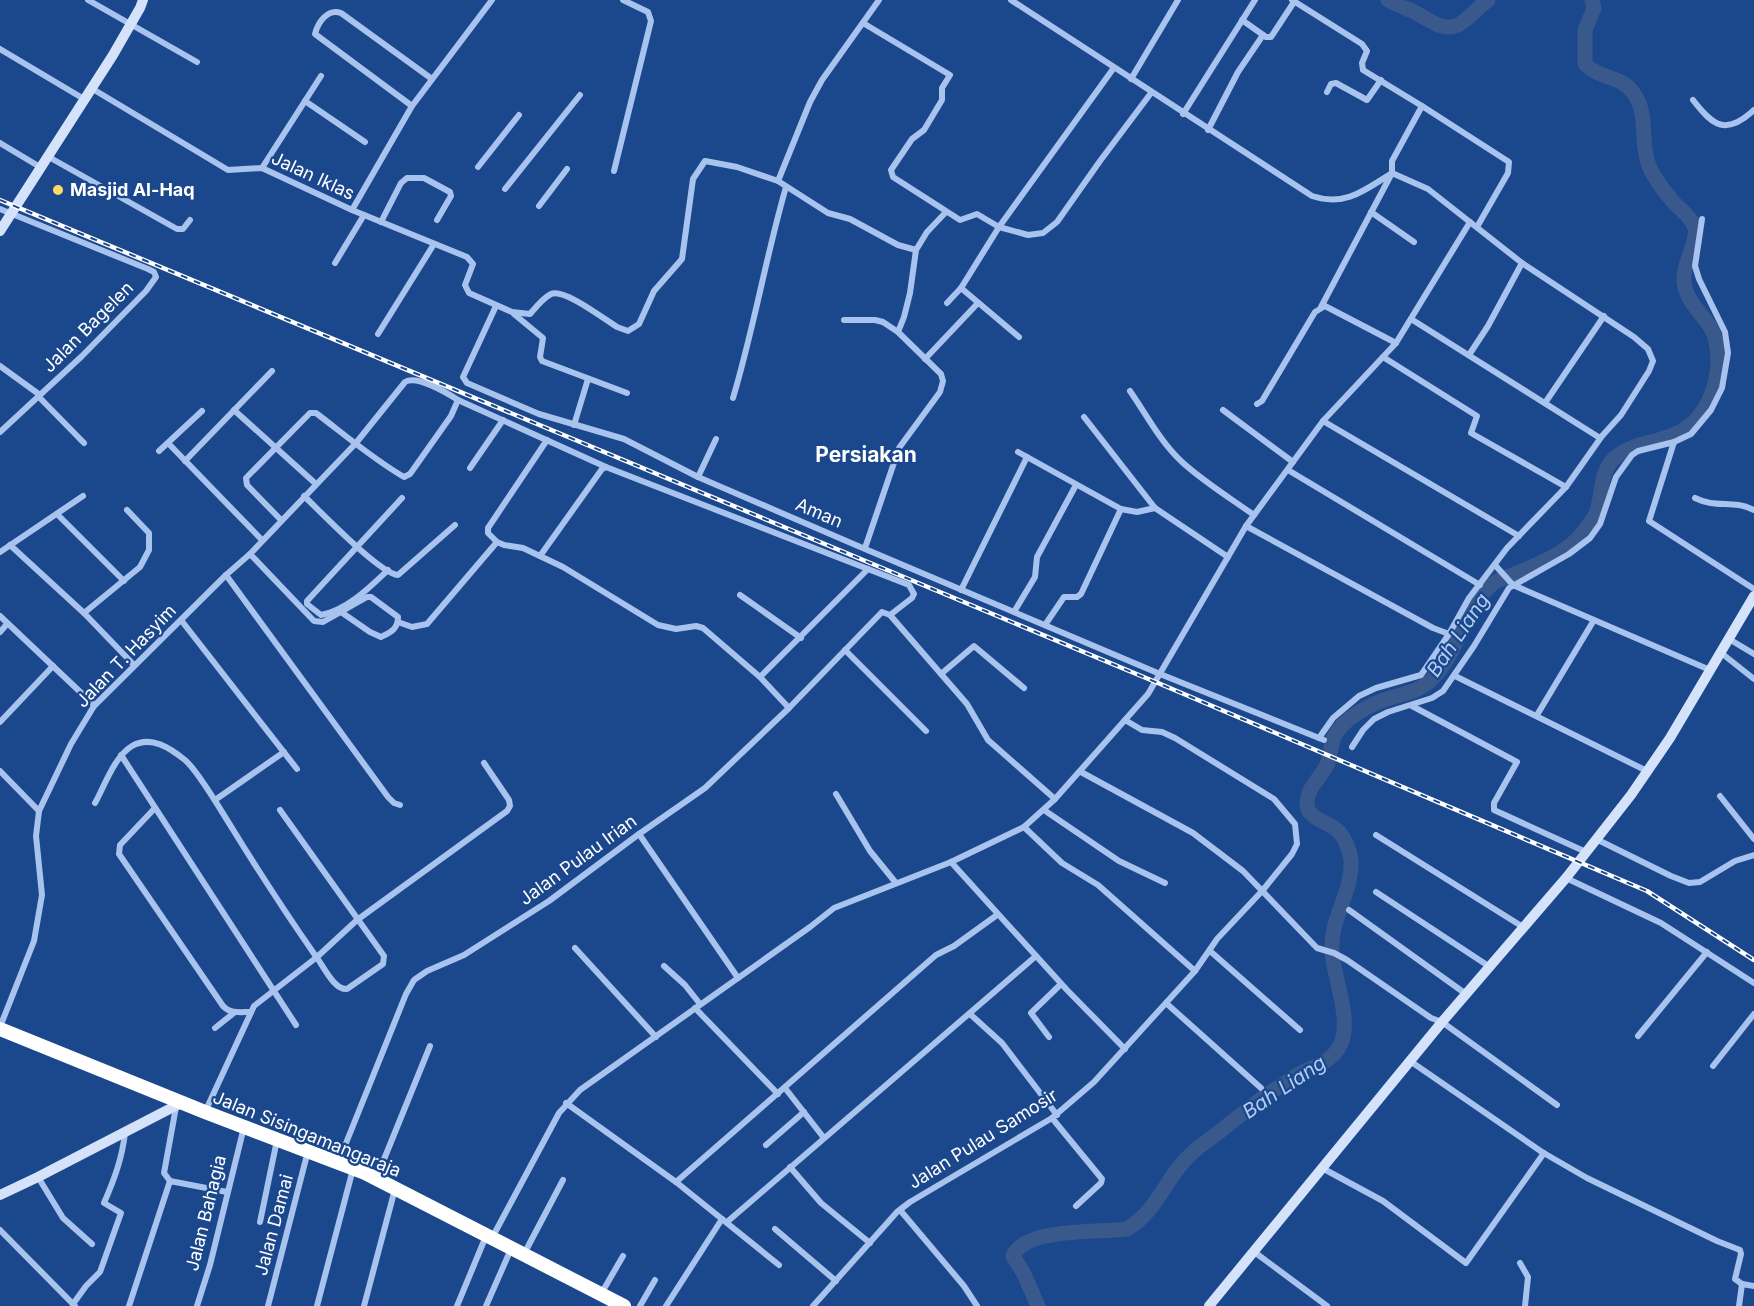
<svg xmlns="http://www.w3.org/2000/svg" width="1754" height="1306" viewBox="0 0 1754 1306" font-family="Inter,sans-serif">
	<rect width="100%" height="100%" fill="#1b478d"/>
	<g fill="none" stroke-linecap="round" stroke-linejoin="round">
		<g stroke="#39588c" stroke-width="15">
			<path d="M1388,0C1396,5 1402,7 1410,10C1425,16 1441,33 1458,25C1469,19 1478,7 1488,0"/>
			<path d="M1038,1306L1024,1274L1013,1256C1025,1227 1099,1233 1127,1229C1159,1210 1166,1176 1192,1153C1202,1144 1213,1137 1223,1129C1241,1115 1259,1099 1279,1087C1286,1083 1292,1078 1299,1074C1312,1067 1329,1063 1338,1049C1355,1024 1333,979 1332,950C1330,918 1353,892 1351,860C1350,851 1345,838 1339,832C1327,819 1299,820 1309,793C1312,784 1321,776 1326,767C1331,758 1330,747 1334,737C1342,719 1372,703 1390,698C1406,693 1420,691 1432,679C1458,654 1463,612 1489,587C1497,579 1508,577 1517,573C1537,565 1564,554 1578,538C1584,531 1592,522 1596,513C1604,493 1598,471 1617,456C1634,443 1655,443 1675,434C1709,420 1723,376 1716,342C1712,320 1690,308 1685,288C1679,265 1699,245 1695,228C1692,219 1682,210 1675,204C1665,192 1655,180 1649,166C1639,142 1650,113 1632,91C1620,76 1598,78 1585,64V30L1594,8L1592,0"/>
		</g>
		<g stroke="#a8c3ed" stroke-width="6">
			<polyline points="88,0 197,62"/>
			<path d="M1011,0L1312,196C1345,207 1365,190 1392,173L1428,189L1522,263L1634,337L1648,349L1653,361L1649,371L1621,415L1602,436L1566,487L1507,548L1469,598L1449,634L1433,628L1246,526"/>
			<polyline points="1292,0 1362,44 1367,51 1362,63 1363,70 1422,106 1392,161 1392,173 1321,307"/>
			<polyline points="1242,20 1266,37 1271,37 1294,2"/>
			<polyline points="863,23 950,75 942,88 942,100 924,130 912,139 891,170 893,177 960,220 977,214 999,227 1028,235 1043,233 1057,222 1100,161 1151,93"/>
			<polyline points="0,49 84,99"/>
			<polyline points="1131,79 1178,0"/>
			<path d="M91,88L228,170L262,168L352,210L467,257L473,264L465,285L469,293L512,312L530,314C536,307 543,298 551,294C564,288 604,319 617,327L628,331L639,324L654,291L682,259L693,179L705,161L737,167L778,181L828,213L850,219L898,245L916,250"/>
			<polyline points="1327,92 1331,84 1336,83 1367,100 1381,80"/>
			<path d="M1693,100C1713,126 1726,136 1754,110"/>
			<polyline points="305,101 365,142"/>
			<path d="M412,106L315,34C318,22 328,8 341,13L432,79"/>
			<polyline points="1422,106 1509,162 1508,173 1477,227"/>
			<polyline points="1183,114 1255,0"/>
			<polyline points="1208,130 1238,72 1263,35"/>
			<polyline points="0,143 40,167"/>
			<polyline points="47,156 177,229 183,229 190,220"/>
			<polyline points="478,167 519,115"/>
			<polyline points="262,168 321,76"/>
			<polyline points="614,171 651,21 648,12 623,0"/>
			<polyline points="778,181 810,102 822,80 879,0"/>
			<polyline points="505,189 580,95"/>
			<polyline points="539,206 567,169"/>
			<polyline points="0,209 148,269 154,272 156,277 146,291 82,356 0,432"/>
			<polyline points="352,210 412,106 492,0"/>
			<polyline points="1371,212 1414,242"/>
			<polyline points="381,222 401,183 407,178 424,178 450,192 451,196 437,220"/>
			<polyline points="335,263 364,215"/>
			<polyline points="961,288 1019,337"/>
			<polyline points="947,303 961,288 999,227 1113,69"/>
			<polyline points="496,306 463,377 467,383 539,414 624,439 698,477 858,546 1160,674 1324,740"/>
			<polyline points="514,314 543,338 540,357 542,361 627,393"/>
			<polyline points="1411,319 1600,438"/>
			<polyline points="844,320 875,320 883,322 898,332 941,374 943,381 940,392 899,448 865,548"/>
			<polyline points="898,332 904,317 910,293 916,250 927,232 946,212"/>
			<polyline points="378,334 434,244"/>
			<polyline points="1469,355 1488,326 1522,263"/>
			<polyline points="1383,357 1477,416 1471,433 1566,487"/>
			<polyline points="925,359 978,303"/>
			<polyline points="0,366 40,395"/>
			<path d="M1130,391C1146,414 1161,443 1182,462C1204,482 1230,498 1254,515"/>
			<polyline points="39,397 84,443"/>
			<path d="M733,398C754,328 766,256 786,187"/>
			<polyline points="458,400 606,467"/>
			<polyline points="1545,403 1604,316"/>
			<polyline points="1257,404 1262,401 1315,312 1325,306 1396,343"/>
			<polyline points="234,410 316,484"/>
			<polyline points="1223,410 1293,462"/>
			<polyline points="1084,417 1155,508 1228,557"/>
			<polyline points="1323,421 1519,536"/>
			<polyline points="574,425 588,379"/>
			<polyline points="547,440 488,528 488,533 497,542 504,545 523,548 563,567 658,625 676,629 696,626 703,628 760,677 789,708"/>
			<polyline points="1674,442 1649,521 1754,589"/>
			<polyline points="168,443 262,540"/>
			<polyline points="159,451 202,411"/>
			<polyline points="1018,452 1121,509 1137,512 1155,508"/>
			<polyline points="185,461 272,371"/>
			<polyline points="470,468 503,420"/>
			<polyline points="1288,470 1480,585"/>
			<polyline points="698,477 716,439"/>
			<path d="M304,496C321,512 379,573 398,575L455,525"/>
			<path d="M1695,498C1717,509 1732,499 1754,510"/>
			<polyline points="57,514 124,581"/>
			<polyline points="10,545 84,613 134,665"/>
			<polyline points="0,552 83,496"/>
			<path d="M250,554L314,621L323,622L367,597H371L398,617C398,629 391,632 381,637L370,632L341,612"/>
			<polyline points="540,556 602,469 606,467 909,585 914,594 912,598 890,615"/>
			<polyline points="1495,565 1513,585 1710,670"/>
			<path d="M388,570C369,588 347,610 321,615L307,604V601L402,498"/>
			<polyline points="226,575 388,797 394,803 400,805"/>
			<polyline points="961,590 1027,457"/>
			<polyline points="740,595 801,638"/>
			<polyline points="1014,612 1035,577 1037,557 1076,485"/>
			<polyline points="84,613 140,567 149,550 149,533 127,510"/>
			<polyline points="0,616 94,705"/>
			<polyline points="181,620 297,769"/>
			<polyline points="398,622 412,627 427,624 497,542"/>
			<polyline points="1045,625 1064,597 1077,597 1081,594 1121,509"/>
			<polyline points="0,632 7,624"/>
			<polyline points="1729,639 1754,654"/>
			<polyline points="845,650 926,731"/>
			<polyline points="1720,652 1754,679"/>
			<polyline points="941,674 974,646 1024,688"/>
			<polyline points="1455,676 1647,771"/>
			<polyline points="760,677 868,569"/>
			<polyline points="1412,706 1517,762 1494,803 1494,810 1586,852"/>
			<polyline points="1537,715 1594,620"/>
			<polyline points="0,722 53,666"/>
			<polyline points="1319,738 1333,718 1359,696 1376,688 1421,675 1449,634"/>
			<polyline points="1352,747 1363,730 1374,719 1388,712 1432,698 1443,691 1474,646 1509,588 1569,554 1590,538 1600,524 1616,477 1632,455 1638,451 1674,442 1691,434 1711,410 1722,388 1728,353 1725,332 1699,279 1695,266 1702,219"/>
			<polyline points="121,755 296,1025"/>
			<polyline points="0,771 39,811"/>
			<polyline points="1081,772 1193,833 1243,871 1317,948 1334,953 1347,960 1431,1018 1442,1022 1557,1105"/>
			<polyline points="836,794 870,851 896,883"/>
			<polyline points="1720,796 1754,839"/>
			<polyline points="215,800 284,752"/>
			<path d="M95,803C105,785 114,757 132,746C151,735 170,748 185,760C199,772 221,811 232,828C259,872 287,915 317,958C324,967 334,990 347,989L383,964L384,956L280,810"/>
			<path d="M155,808L120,845L119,854L223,1006C230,1014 240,1012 251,1012"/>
			<polyline points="1044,810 1119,861 1165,883"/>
			<polyline points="1024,827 1062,863 1098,885 1195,971"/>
			<polyline points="639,834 738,978"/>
			<polyline points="1376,835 1523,927"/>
			<polyline points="1596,839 1671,876 1689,883 1700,882 1735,861 1754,855"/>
			<polyline points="951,862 1067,990 1125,1049"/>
			<polyline points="1566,878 1661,923 1754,983"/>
			<polyline points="1376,892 1490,967"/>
			<polyline points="1349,910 1466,994"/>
			<polyline points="575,948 656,1037"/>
			<polyline points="1210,951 1300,1030"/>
			<polyline points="664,966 685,985 700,1004"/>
			<polyline points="1166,1003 1261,1088"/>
			<polyline points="695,1008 778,1094"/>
			<polyline points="970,1014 1002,1043 1057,1115"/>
			<path d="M0,1027L34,941L42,895L36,836L39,811L71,744L94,706L226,575L250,554L356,443L405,382C417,375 447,393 458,400L451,416L410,474L404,477C373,459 345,435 316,413H310L246,478L247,485L281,520"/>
			<polyline points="215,1028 235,1012"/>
			<polyline points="1638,1036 1707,952"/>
			<polyline points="1049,1037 1031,1013 1061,984"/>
			<polyline points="1410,1061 1542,1152 1587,1178 1717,1241 1740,1250 1741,1254 1735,1279 1742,1284 1754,1286"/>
			<polyline points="1713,1066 1754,1014"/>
			<polyline points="785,1088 824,1138"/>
			<polyline points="566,1103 676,1182 779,1265"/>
			<polyline points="205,1112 254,1006 317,957 357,920 507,811 510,806 509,800 484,763"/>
			<polyline points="1052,1118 1102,1179 1101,1183 1076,1206"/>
			<polyline points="766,1145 804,1112"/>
			<polyline points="338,1163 406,994 414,980 427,971 464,955 549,901 639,834 705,788 789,708 882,612 890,615 967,704 988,740 1055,799"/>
			<polyline points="790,1167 821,1203 870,1243"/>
			<polyline points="1322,1168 1383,1201 1466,1263 1544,1153"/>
			<polyline points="38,1177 63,1218 92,1244"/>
			<polyline points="376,1179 430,1046"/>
			<polyline points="170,1181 164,1173 176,1107"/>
			<polyline points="676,1182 936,955 954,946 997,915"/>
			<polyline points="900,1210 964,1286 977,1306"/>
			<polyline points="260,1222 277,1140"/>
			<polyline points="727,1222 1036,956"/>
			<polyline points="775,1229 836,1281"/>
			<polyline points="0,1230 75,1306"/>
			<polyline points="492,1238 559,1113 580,1090 810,927 834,908 951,862 1024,827 1055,799 1148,694 1246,526 1323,421 1396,343 1470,222"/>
			<polyline points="1253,1251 1327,1306"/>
			<polyline points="524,1254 563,1180"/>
			<polyline points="1520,1263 1528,1277 1525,1306"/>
			<polyline points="601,1294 623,1256"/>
			<path d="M73,1304L86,1286L100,1272L121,1213L104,1203C114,1180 122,1159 125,1133"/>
			<polyline points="129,1306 170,1181 227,1192"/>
			<polyline points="197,1306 210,1265 244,1127"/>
			<polyline points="268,1306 308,1151"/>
			<polyline points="317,1306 353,1169"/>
			<polyline points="364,1306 395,1189"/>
			<polyline points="457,1306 486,1236"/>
			<polyline points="486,1306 511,1249"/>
			<polyline points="640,1306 655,1280"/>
			<polyline points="666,1306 722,1219"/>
			<polyline points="813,1306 897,1212 910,1202 1052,1118 1094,1082 1195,971 1217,939 1263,890 1292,854 1297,844 1295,824 1274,799 1175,738 1162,732 1142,730 1125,720"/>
			<polyline points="1739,1306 1742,1284"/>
		</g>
		<g stroke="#d4e2fa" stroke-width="10">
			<polyline points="0,231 113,55 140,8 143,0"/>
			<polyline points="0,1195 38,1177 183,1102"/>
			<polyline points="1209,1306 1442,1022 1566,878 1631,795 1670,738 1754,596"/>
		</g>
		<polyline stroke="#fff" stroke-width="14" points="0,1029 205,1112 365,1173 624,1306"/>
		<g stroke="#fff" stroke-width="4.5">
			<polyline id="rail" points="0,200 1158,683 1647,891 1754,960"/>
		</g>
		<use href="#rail" stroke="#1b478d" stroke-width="2" stroke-dasharray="7" stroke-linecap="butt"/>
	</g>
	<circle fill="#feda65" stroke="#1b478d" stroke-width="2" cx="58" cy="190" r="6"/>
	<g text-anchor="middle" stroke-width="4.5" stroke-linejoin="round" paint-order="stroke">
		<g font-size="18" fill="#fff" stroke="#1b478d">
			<text transform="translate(313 176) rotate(25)" y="6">Jalan Iklas</text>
			<text transform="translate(88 327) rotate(-45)" y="6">Jalan Bagelen</text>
			<text transform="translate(819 513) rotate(23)" y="6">Aman</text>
			<text transform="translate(126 656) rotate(-46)" y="6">Jalan T. Hasyim</text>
			<text transform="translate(578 860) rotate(-36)" y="6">Jalan Pulau Irian</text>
			<text transform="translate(307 1134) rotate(22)" y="6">Jalan Sisingamangaraja</text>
			<text transform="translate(983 1139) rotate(-32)" y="6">Jalan Pulau Samosir</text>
			<text transform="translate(206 1213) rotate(-76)" y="6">Jalan Bahagia</text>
			<text transform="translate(274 1225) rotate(-75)" y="6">Jalan Damai</text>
		</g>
		<g font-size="18" font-weight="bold" fill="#fff" stroke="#1b478d" text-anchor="start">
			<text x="70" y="196">Masjid Al-Haq</text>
		</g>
		<g font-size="20" font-style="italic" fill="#b3cef4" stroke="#1b478d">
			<text transform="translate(1458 635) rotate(-56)" y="7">Bah Liang</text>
			<text transform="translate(1284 1087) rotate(-34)" y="7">Bah Liang</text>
		</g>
		<g font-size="21" font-weight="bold" fill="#fff" stroke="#1b478d">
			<text x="866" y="462">Persiakan</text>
		</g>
	</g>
</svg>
